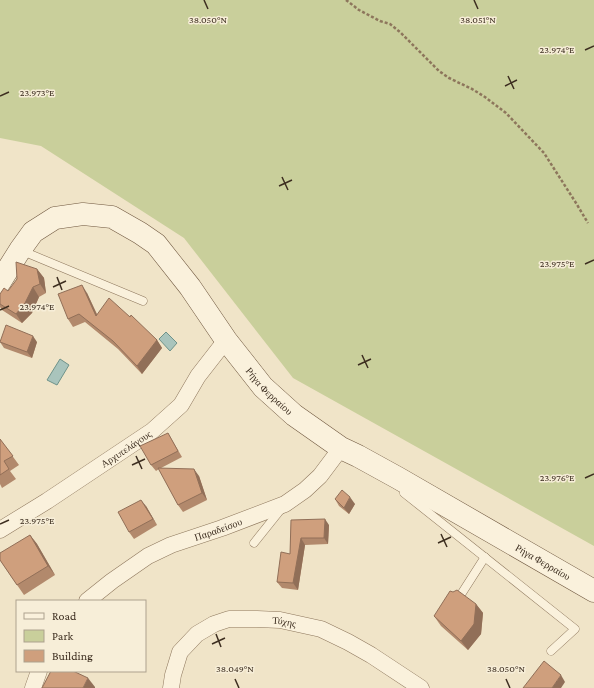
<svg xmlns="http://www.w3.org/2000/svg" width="594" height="688" viewBox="0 0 594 688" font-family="'Crimson Pro',serif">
	<rect width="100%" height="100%" fill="#f0e4c8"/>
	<polygon fill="#c9cf9b" points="0,0 594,0 594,546 293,378 184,238 41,146 0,138"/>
	<g fill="#a9c4bc" stroke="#6f938a">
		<polygon points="166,332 177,343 170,351 159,339"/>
		<polygon points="60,359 69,365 57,385 47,380"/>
	</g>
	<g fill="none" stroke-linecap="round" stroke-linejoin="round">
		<g stroke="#8d765c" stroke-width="9">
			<g id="lane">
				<polyline points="20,250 143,301"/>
				<polyline points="404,493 575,629 551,651"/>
				<polyline points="254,543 282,508"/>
				<polyline points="460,596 485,557"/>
			</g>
		</g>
		<g stroke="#8d765c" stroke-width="17">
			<g id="street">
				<path id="s1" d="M0,530L47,501L152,431L181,405L198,376L226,340"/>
				<path id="s2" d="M87,601L112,581L148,556L171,545L222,528L285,504L305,490L320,476L341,448"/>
				<polyline points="33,688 39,671"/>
				<path id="s3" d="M171,688L173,675L180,652L197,634L214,624L229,619H257L280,620L321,629L348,642L371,655L421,688"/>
			</g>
		</g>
		<g stroke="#6f573f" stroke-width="23">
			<g id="secondary">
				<path id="s4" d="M0,282L20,250L33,232L55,218L83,214L112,217L140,233L156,244L190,287L226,340L263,387L294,415L341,448L358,456L398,478L594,591"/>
			</g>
		</g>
		<polyline stroke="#8d765c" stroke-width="2.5" stroke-dasharray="3 2" stroke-linecap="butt" points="346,0 359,10 380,21 390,24 400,32 439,71 449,78 472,89 485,97 506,113 544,153 576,203 588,223"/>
		<use href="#lane" stroke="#faf1dc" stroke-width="8"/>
		<use href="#street" stroke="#faf1dc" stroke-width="16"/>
		<use href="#secondary" stroke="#faf1dc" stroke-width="22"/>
	</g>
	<g fill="#b2896c">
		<polygon points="37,269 44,278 46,293 39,297 32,313 22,323 2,310 0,307 0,294 8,291"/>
		<polygon points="87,293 97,314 157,340 162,348 142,374 118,349 85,322 73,327 68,319"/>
		<polygon points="0,342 37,342 32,358 4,348"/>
		<polygon points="168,433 172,440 182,457 161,468 199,476 207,500 183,512 178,505 159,469 156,471 151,465"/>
		<polygon points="0,439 19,465 10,471 16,479 2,488 0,484"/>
		<polygon points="335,499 355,504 349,514 339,506"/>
		<polygon points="146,506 157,525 134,539 129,532"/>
		<polygon points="291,520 329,525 328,544 305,545 298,590 282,588 277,582 290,554"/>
		<polygon points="30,535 37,544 55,575 24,595 0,560"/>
		<polygon points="476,604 483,613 481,634 468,650 441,626 434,616"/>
	</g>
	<g fill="#916f58">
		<polygon points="37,269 44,278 46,293 40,284"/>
		<polygon points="82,285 87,293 101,324 96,316"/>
		<polygon points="33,287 39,297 32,313 22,323 16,314"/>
		<polygon points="33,336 37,342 32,358 27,352"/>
		<polygon points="157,340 162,348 142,374 137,366"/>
		<polygon points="194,469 199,476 207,500 202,493"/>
		<polygon points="350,497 355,504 349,514 344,508"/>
		<polygon points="141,500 146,506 157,525 153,519"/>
		<polygon points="325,519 329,525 328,544 324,538"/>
		<polygon points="30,535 37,544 55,575 48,566"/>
		<polygon points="301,538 305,545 298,590 293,583"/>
		<polygon points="476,604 483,613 481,634 468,650 461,641"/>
		<polygon points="561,675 565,682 561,688 552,688"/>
		<polygon points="88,678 95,687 95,688 83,688"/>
	</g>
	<g fill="#cf9f7d" stroke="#916f58">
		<polygon points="16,262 37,269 40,284 33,287 25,303 16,314 0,304 0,294 4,288 8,291 17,279"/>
		<polygon points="82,285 96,316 109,298 130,317 131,315 157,340 137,366 113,341 79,314 68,319 58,294"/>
		<polygon points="6,325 33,336 27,352 0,342"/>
		<polygon points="168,433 178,451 151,465 140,446"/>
		<polygon points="0,439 13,456 4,461 9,469 0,475"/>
		<polygon points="158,468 194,469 202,493 178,505"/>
		<polygon points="342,490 350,497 344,508 335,499"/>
		<polygon points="141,500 153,519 129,532 118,512"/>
		<polygon points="325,519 324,538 301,538 293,583 277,582 281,552 290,554 291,520"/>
		<polygon points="30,535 48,566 17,585 0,560 0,553"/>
		<polygon points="457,590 476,604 474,624 461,641 434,616 450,591 453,592"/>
		<polygon points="544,661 561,675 552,688 523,688"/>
		<polygon points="51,671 73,671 88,678 83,688 42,688"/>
	</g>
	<path fill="none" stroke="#3d2e20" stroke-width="1.5" d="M204,0L208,9M474,0L478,9M585,50L594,46M508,76L514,89M505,86L517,80M0,96L9,92M282,177L288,190M279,186L292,180M585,264L594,260M57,277L62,290M53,287L66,281M0,310L9,306M362,355L368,368M358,365L371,359M136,456L142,469M132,465L145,459M585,478L594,474M0,524L9,520M441,534L447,547M438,543L451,537M216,634L221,647M212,644L225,638M235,679L239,688M506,679L510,688"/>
	<g text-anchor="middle" stroke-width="3" stroke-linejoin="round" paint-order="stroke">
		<g font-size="10" fill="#3d2e20" stroke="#f7eed8">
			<text dy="4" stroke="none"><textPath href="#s4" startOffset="381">Ρήγα Φερραίου</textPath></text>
			<text dy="4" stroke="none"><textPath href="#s1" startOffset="150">Αρχιπελάγους</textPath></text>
			<text dy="4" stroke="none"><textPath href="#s2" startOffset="151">Παραδείσου</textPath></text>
			<text dy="4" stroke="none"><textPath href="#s4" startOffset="705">Ρήγα Φερραίου</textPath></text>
			<text dy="4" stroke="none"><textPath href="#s3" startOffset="153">Τύχης</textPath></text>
		</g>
	</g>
	<g font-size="10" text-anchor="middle" fill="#3d2e20" stroke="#f7eed8" stroke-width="3" stroke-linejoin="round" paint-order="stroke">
		<text x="478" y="23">38.051°N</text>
		<text x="208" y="23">38.050°N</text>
		<text x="557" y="53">23.974°E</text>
		<text x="37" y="96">23.973°E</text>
		<text x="557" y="267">23.975°E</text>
		<text x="37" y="310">23.974°E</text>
		<text x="557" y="481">23.976°E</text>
		<text x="37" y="524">23.975°E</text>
		<text x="235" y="672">38.049°N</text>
		<text x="506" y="672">38.050°N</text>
	</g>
	<rect x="16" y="600" width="130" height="72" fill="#f7eed8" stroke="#ada18e"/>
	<rect x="24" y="613" width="20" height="6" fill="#faf1dc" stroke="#ada18e"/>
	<text x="52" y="620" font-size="12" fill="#3d2e20">Road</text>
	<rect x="24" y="630" width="20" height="12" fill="#c9cf9b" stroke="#ada18e"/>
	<text x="52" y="640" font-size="12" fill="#3d2e20">Park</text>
	<rect x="24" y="650" width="20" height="12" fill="#cf9f7d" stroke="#ada18e"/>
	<text x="52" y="660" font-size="12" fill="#3d2e20">Building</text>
</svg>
